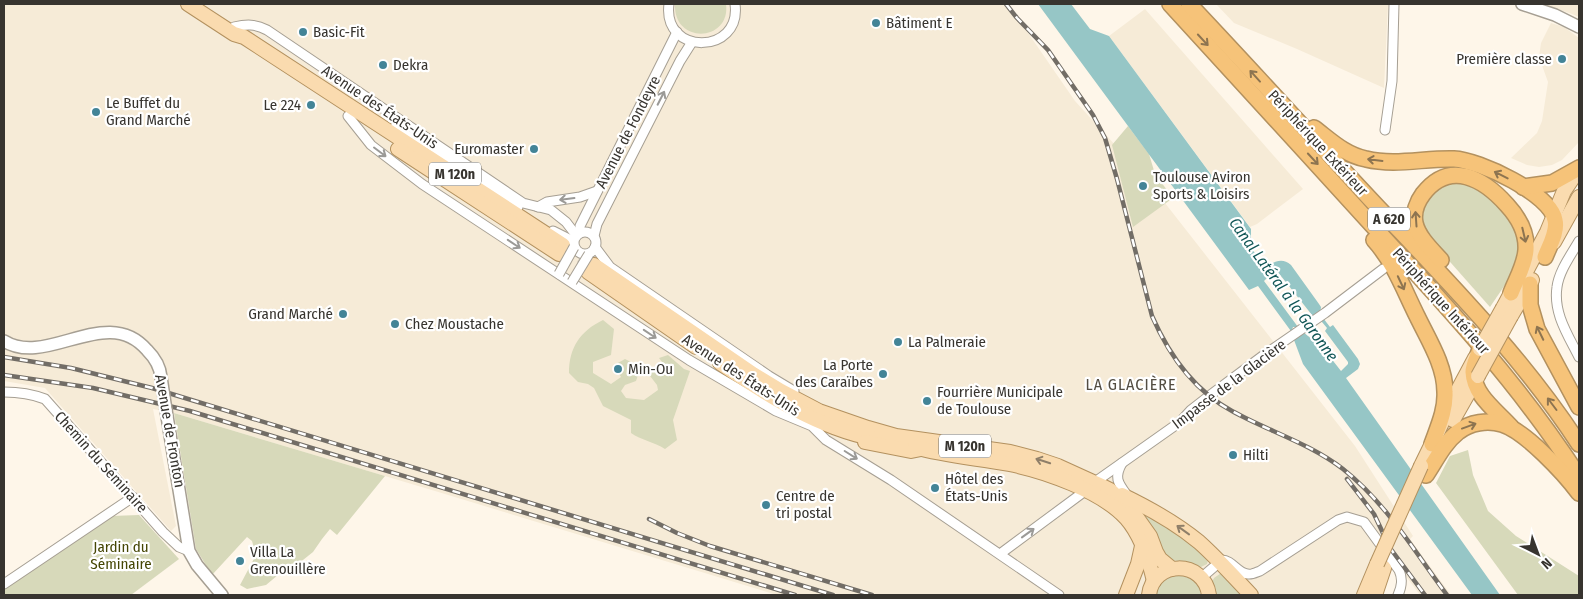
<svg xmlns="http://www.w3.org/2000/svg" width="1583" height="599" viewBox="0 0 1583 599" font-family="'Fira Sans Condensed',sans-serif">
	<rect width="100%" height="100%" fill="#fef6e9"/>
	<g fill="#f6ebd7">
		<polygon points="4,4 1008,4 1075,101 1147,180 1355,446 1413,536 1410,539 1451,595 1420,595 1405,575 1394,556 1355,595 777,595 435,491 174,413 153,409 176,526 171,531 45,388 4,381"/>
		<polygon points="1216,4 1388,4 1384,88 1297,49 1234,23"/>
		<polygon points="1543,4 1579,4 1579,17 1572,14"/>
		<polygon points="1145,9 1303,189 1257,224 1250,227 1109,36"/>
		<polygon points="1551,23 1564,27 1579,38 1579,142 1562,160 1552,165 1539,167 1527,165 1511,158 1537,133 1542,121 1548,82 1539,57 1541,43"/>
	</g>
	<g fill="#d7d9ba">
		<path d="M675,4H726C731,42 673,45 675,4Z"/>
		<polygon points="1128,126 1149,154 1155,174 1173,198 1133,227 1112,145"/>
		<polygon points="1466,181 1481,188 1509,217 1516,234 1520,252 1513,273 1490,307 1428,237 1422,226 1421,216 1428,196 1443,184"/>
		<path d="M603,320L614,329L611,355L593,362V373L611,384L621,377L615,367L616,364L625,359L635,364L638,375L636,381L625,385L621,391L626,398L644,400L658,390L657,385L647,372L653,369L663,373L666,367L659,358L668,355L684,369L690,371L673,420L677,440L665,449C654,442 641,440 631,433V420L603,406L594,388L588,384L578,382L569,373C569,348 580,331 603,320Z"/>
		<polygon points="174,413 385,476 337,535 330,529 322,539 313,552 303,560 290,565 266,585 247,589 240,585 256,555 252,541 247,537 212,575 196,549"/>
		<polygon points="1468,450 1473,475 1488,511 1516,536 1579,576 1579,595 1518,595 1436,483 1450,456"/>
		<polygon points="1129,501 1161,518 1209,557 1207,564 1201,567 1197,567 1188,563 1167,559"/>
		<polygon points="139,515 179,559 131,595 4,595 4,589 111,516"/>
		<polygon points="1224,571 1247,595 1216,595 1212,582 1214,578"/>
		<path d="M1178,575C1191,577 1199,582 1201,595H1156C1159,583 1165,577 1178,575Z"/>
	</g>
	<path fill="#96c6c6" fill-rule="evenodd" d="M1038,4H1071L1090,29L1109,36L1251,229V248L1266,267C1274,262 1282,257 1291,265L1319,304L1321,307L1320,314L1330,327L1333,325L1358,359L1360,364L1358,369L1346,378L1500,595H1472L1303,364L1294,340L1296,338L1258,286L1249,290ZM1274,271H1277L1312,315L1317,316L1327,328L1325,331L1348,362V364L1341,371L1323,348L1298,328H1294L1292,330L1293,327H1298L1264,281Z"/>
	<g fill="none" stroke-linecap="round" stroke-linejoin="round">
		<g stroke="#d6cfc4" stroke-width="14" stroke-dasharray="14 7" stroke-linecap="butt">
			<polyline points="563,245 594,265"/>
			<polyline points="559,254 588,272"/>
		</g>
		<g stroke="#a69f93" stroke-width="11">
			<g id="street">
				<path d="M669,4C662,56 742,55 735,4"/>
				<path d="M231,32L234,27C247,24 255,24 267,30L523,203L551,210L566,222L576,235"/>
				<polyline points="348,116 371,145 422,184 689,360 776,411 812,426 826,440 891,480 1059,595"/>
				<polyline points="394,128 435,151 518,207"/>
				<polyline points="1385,130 1392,81 1394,4"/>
				<polyline points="538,207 547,202 580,197 597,191"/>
				<polyline points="553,231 573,241"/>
				<circle cx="585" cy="243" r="11"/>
				<polyline points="580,232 580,226 677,32"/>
				<polyline points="594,236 597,224 680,61 692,42"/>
				<path d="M1579,241C1571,255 1559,271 1557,287C1553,313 1568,335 1579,357"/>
				<polyline points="595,247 610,267 769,376 794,391"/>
				<path d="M4,392C18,392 32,394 45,399L163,532L179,547L189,551"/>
				<path d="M1122,463C1113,479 1119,484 1129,498"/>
				<polyline points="1095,482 1180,422 1191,410 1209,396 1264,355 1325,313 1383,269"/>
				<polyline points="1000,554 1085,491"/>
				<path d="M1201,578L1222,560C1232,560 1238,574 1248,574C1251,575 1257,572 1260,571L1338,520L1347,517L1364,522L1399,570C1403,579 1402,586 1398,595"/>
				<polyline points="4,584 133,497"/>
			</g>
		</g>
		<g stroke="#a69f93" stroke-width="14">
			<g id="secondary">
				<polyline points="1522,4 1555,15 1579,27"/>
				<path d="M4,341C47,368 107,303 147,350C155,358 160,366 161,377"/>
				<polyline points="166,410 189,551 197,565 222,595"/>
			</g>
		</g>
		<g stroke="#b3915f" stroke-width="16">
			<g id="primary">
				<polyline points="188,4 234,34 244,37 563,245"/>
				<polyline points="398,149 559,254"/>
				<polyline points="1554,242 1579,197"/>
				<polyline points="594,265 753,374 781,391 819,411 868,428 896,436 1010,452 1037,459 1058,466 1102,486 1110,490 1133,512 1150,536 1156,552 1160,559 1172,569"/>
				<polyline points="588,272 696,347"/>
				<polyline points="1503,308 1511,293 1520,283 1547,232 1564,191 1579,169"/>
				<polyline points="1511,316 1532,280"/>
				<path d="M720,363C767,395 818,428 875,439"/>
				<polyline points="1453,420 1478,376"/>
				<polyline points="865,442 911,451 921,449"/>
				<path d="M915,447C946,456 978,458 1009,464C1045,471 1101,491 1126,518C1140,534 1149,560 1154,581"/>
				<polyline points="1421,466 1459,388 1475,358"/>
				<path d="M1122,495C1149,508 1176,523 1199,542C1217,558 1234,577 1251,595"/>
				<polyline points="1126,595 1138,564 1142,546"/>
				<path d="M1149,595C1153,560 1204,559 1209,595"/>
				<polyline points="1364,595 1377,564"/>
				<polyline points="1375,595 1384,568"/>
			</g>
		</g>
		<g stroke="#b3915f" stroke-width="18">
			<g id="highway">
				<path d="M1170,4C1237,77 1305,151 1372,225C1446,305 1520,385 1579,477"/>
				<path d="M1189,4C1256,75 1321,147 1388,218C1456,290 1525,361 1579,444"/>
				<path d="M1314,128C1330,140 1345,155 1366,159C1395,166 1425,158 1454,159C1479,160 1551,194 1555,220C1558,232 1549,246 1545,257"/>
				<polyline points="1523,187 1552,183 1579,168"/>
				<path d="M1374,240C1394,262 1404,290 1417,316C1428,339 1445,365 1445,392C1446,410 1438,427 1432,444"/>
				<path d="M1441,260C1432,250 1418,237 1415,223C1413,213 1417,202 1423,194C1450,159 1484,179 1507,205C1519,218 1527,233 1526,250C1525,265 1516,280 1511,293"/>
				<polyline points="1530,284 1530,305 1537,329 1579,407"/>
				<path d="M1480,349C1478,356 1473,365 1473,372C1474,396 1497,411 1511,427"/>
				<path d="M1426,475C1436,460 1444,443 1458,432C1470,422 1488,420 1502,424C1525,431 1564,473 1579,493"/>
			</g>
		</g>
		<use href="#street" stroke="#fff" stroke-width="9"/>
		<use href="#secondary" stroke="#fff" stroke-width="11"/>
		<use href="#primary" stroke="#fadbaf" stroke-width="14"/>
		<use href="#highway" stroke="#f6c379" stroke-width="15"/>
		<g stroke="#726d66" stroke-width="4.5">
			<g id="rail">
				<path d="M1006,4L1017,18L1048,50L1093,115L1105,138L1117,179L1152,316C1169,355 1193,390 1232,411C1268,431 1309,443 1343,469C1387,504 1414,551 1447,595"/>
				<polyline points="4,357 71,368 152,388 833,595"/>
				<polyline points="4,375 93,388 190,411 795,595"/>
				<polyline points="1347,479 1374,514 1390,548 1425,595"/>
				<polyline points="649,519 677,533 710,546 872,595"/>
			</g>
		</g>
		<use href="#rail" stroke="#fff" stroke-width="2.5" stroke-dasharray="8" stroke-linecap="butt"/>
		<g stroke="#a69f93" stroke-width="11" stroke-linecap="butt">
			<g id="street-bridge">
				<polyline points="559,274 574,247"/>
				<polyline points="572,282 589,254"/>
			</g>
		</g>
		<g stroke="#a69f93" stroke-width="14" stroke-linecap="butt">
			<polyline id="secondary-bridge" points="161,377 166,410"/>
		</g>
		<g stroke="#b3915f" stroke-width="16" stroke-linecap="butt">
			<g id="primary-bridge">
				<polyline points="1480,349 1503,308"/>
				<polyline points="1478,376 1511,316"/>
				<polyline points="1377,564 1421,466"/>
			</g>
		</g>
		<use href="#street-bridge" stroke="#fff" stroke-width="9"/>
		<use href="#secondary-bridge" stroke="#fff" stroke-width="11"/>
		<use href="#primary-bridge" stroke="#fadbaf" stroke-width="14"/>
	</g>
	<defs><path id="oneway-shaft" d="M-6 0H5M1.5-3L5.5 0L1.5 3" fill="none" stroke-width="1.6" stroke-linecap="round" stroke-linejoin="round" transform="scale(1.25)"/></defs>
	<g stroke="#8d7450">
		<use href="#oneway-shaft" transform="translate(1203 40) rotate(47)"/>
		<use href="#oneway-shaft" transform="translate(1255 76) rotate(-132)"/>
		<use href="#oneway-shaft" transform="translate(1313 159) rotate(47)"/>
		<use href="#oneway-shaft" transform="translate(1375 160) rotate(-173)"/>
		<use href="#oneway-shaft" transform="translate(1501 175) rotate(-153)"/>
		<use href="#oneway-shaft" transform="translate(1416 219) rotate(-94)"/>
		<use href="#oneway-shaft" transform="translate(1524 235) rotate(77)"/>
		<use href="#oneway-shaft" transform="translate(1401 283) rotate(65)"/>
		<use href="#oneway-shaft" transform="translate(1540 333) rotate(-116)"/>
		<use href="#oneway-shaft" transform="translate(1552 404) rotate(-127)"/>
		<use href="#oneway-shaft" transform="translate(1469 426) rotate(-20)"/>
	</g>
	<g stroke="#9b9a97">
		<use href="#oneway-shaft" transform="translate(661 98) rotate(-63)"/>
		<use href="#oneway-shaft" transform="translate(380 152) rotate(37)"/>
		<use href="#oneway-shaft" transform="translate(567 199) rotate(173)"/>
		<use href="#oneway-shaft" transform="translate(514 244) rotate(34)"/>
		<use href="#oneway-shaft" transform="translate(650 334) rotate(34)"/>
		<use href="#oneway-shaft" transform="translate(851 455) rotate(32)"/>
		<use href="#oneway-shaft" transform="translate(1028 533) rotate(-36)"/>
	</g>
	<g stroke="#8f7f69">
		<use href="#oneway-shaft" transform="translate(1043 461) rotate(-162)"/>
		<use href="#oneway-shaft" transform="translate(1183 530) rotate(-144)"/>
	</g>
	<g fill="#438497" stroke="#fff" stroke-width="2">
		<circle cx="876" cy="23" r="5"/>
		<circle cx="303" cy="32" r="5"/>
		<circle cx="1562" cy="59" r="5"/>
		<circle cx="383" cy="65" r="5"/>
		<circle cx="311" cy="105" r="5"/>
		<circle cx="96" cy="112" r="5"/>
		<circle cx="534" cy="149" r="5"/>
		<circle cx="1143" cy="186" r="5"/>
		<circle cx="343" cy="314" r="5"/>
		<circle cx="395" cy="324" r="5"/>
		<circle cx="898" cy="342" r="5"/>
		<circle cx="618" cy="369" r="5"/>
		<circle cx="883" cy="374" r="5"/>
		<circle cx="927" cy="401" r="5"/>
		<circle cx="1233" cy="455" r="5"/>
		<circle cx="935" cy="488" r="5"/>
		<circle cx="766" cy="505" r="5"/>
		<circle cx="240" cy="561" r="5"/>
	</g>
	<g text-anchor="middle" stroke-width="4.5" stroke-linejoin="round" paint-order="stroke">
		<g fill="#fff" stroke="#73716d" stroke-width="1">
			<rect x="429" y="162.5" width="52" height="23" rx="4"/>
			<rect x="1368" y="207.5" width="42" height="23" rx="4"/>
			<rect x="939" y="434.5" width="52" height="23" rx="4"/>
		</g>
		<g font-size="14" font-weight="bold" fill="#37342f">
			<text x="455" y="179">M 120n</text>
			<text x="1389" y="224">A 620</text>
			<text x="965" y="451">M 120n</text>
		</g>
		<g font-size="15" fill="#37342f" stroke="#fff" text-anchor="start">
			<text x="886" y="28">Bâtiment E</text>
			<text x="313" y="37">Basic-Fit</text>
			<text x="1552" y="64" text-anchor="end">Première classe</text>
			<text x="393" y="70">Dekra</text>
			<text x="106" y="108">Le Buffet du<tspan x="106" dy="17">Grand Marché</tspan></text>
			<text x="301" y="110" text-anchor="end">Le 224</text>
			<text x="524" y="154" text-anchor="end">Euromaster</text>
			<text x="1153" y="182">Toulouse Aviron<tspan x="1153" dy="17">Sports &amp; Loisirs</tspan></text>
			<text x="333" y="319" text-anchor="end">Grand Marché</text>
			<text x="405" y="329">Chez Moustache</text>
			<text x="908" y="347">La Palmeraie</text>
			<text x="873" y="370" text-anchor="end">La Porte<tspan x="873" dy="17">des Caraïbes</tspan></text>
			<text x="628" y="374">Min-Ou</text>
			<text x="937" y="397">Fourrière Municipale<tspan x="937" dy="17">de Toulouse</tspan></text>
			<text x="1243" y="460">Hilti</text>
			<text x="945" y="484">Hôtel des<tspan x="945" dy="17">États-Unis</tspan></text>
			<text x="776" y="501">Centre de<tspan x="776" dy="17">tri postal</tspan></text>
			<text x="250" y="557">Villa La<tspan x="250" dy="17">Grenouillère</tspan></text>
		</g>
		<g font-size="15" fill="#37342f" stroke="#fff">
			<text transform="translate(380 107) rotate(34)" y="5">Avenue des États-Unis</text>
			<text transform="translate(628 132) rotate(-63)" y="5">Avenue de Fondeyre</text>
			<text transform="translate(1318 143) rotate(47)" y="5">Périphérique Extérieur</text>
			<text transform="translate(1441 301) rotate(48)" y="5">Périphérique Intérieur</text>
			<text transform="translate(741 375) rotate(33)" y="5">Avenue des États-Unis</text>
			<text transform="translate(1229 384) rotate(-37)" y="5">Impasse de la Glacière</text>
			<text transform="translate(170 431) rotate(80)" y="5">Avenue de Fronton</text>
			<text transform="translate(101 462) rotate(48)" y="5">Chemin du Séminaire</text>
		</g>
		<g font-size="15" fill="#454604" stroke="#fff">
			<text x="121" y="552">Jardin du<tspan x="121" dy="17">Séminaire</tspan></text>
		</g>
		<g font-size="16" font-style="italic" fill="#125757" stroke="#fff">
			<text transform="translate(1284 289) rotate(54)" y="6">Canal Latéral à la Garonne</text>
		</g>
		<g font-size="16" letter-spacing="1" fill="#534d42" stroke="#fff">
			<text x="1131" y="390">LA GLACIÈRE</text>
		</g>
	</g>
	<rect width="1583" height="599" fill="none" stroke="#37342f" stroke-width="10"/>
	<g transform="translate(1538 554) rotate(138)" stroke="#ffffff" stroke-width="4" paint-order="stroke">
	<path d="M0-4L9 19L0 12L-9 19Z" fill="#37342f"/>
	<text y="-8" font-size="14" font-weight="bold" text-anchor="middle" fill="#37342f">N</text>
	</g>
</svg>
